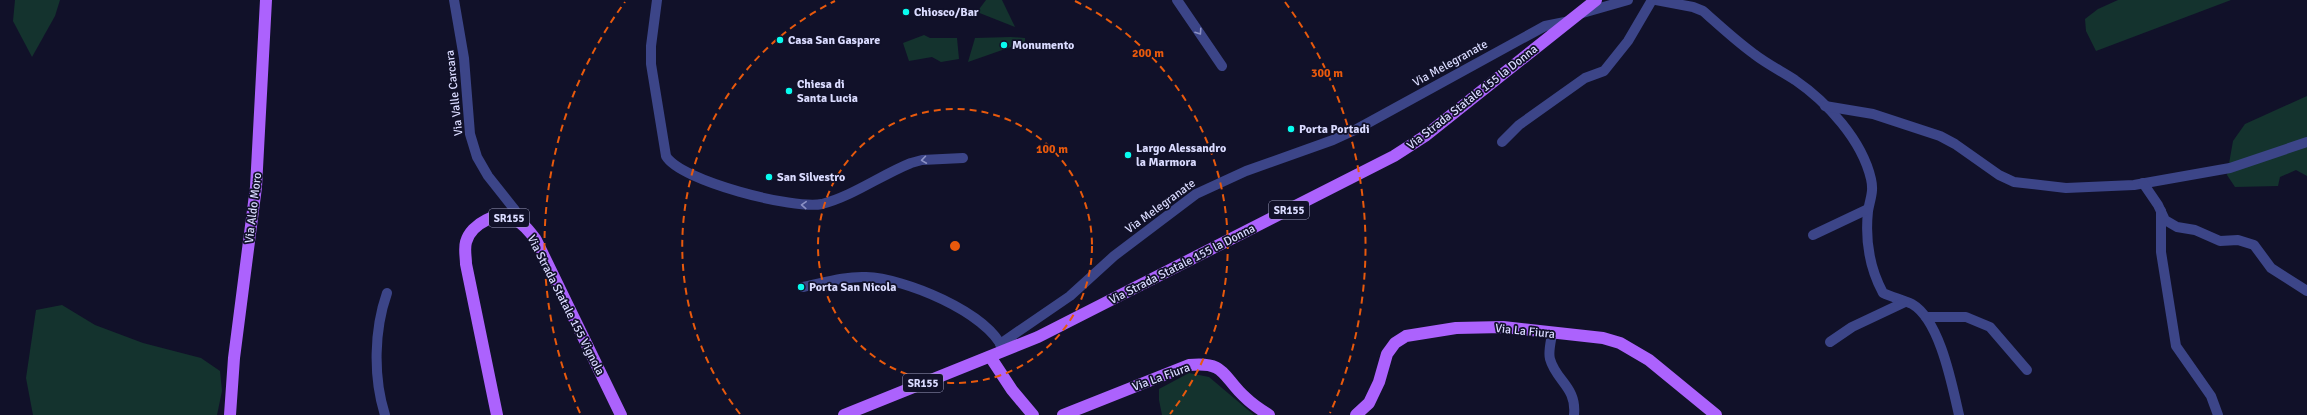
<svg xmlns="http://www.w3.org/2000/svg" width="2307" height="415" viewBox="0 0 2307 415" font-family="Signika,sans-serif">
	<rect width="100%" height="100%" fill="#111129"/>
	<g fill="#14332e">
		<polygon points="15,0 60,0 55,16 32,57 13,21"/>
		<polygon points="986,0 1002,0 1015,27 977,12"/>
		<polygon points="2118,0 2231,0 2096,51 2086,31 2085,19 2098,9"/>
		<polygon points="924,35 930,38 957,38 959,59 941,62 932,57 909,61 903,43"/>
		<polygon points="1011,37 1025,38 1025,42 968,62 975,38"/>
		<polygon points="2307,96 2307,176 2296,170 2280,177 2278,186 2235,187 2227,175 2233,141 2245,124"/>
		<polygon points="62,305 95,325 143,343 201,358 220,371 222,391 217,415 33,415 26,378 36,310"/>
		<polygon points="1189,373 1209,377 1254,415 1162,415 1159,400 1159,389"/>
	</g>
	<g fill="none" stroke-linecap="round" stroke-linejoin="round">
		<g stroke="#3c4588" stroke-width="10">
			<polyline points="454,0 464,58 470,134 477,157 488,176 515,210 515,219"/>
			<path d="M657,0L651,46V64L666,156C680,181 795,210 822,204C853,196 881,175 911,163L922,160L963,158"/>
			<polyline points="1177,0 1222,66"/>
			<path d="M1656,0L1693,7L1703,11C1720,26 1736,41 1754,54C1767,64 1781,71 1795,80C1827,102 1862,140 1871,179C1874,192 1870,199 1868,211C1865,240 1869,267 1883,293C1892,297 1903,300 1912,304C1940,320 1952,385 1959,415"/>
			<polyline points="1579,14 1628,0"/>
			<polyline points="1825,106 1873,114 1940,136 1955,144 1999,175 2014,182 2066,188 2134,185 2230,168 2307,142"/>
			<polyline points="1502,142 1519,125 1585,78 1604,71 1628,41 1652,0"/>
			<polyline points="2143,183 2158,205 2165,220 2177,227 2195,230 2220,241 2238,240 2254,245 2271,268 2307,291"/>
			<polyline points="2161,211 2161,252 2176,346 2211,396 2218,415"/>
			<polyline points="1813,235 1868,209"/>
			<path d="M803,287C823,283 845,276 866,277C904,278 987,312 1003,349"/>
			<polyline points="1926,317 1966,317 1990,327 2027,370"/>
			<path d="M1552,334C1551,341 1548,352 1550,359C1556,381 1577,387 1574,415"/>
			<polyline points="1830,342 1852,327 1905,302"/>
			<polyline points="1000,344 1070,296 1114,256 1196,194 1246,171 1333,140 1357,129 1545,26 1570,21"/>
			<path d="M385,415C373,377 374,330 387,293"/>
		</g>
		<g stroke="#ac62fd" stroke-width="12">
			<polyline points="991,358 1012,390 1033,415"/>
			<polyline points="230,415 234,358 256,187 266,0"/>
			<path d="M497,415L466,264C466,257 464,249 466,242C471,224 498,209 516,220C525,225 530,232 536,240L621,415"/>
			<polyline points="844,415 1038,337 1394,156 1425,136 1596,0"/>
			<path d="M1063,415L1189,365C1227,361 1222,377 1246,398C1253,405 1261,410 1269,415"/>
			<polyline points="1356,415 1369,403 1379,382 1387,354 1395,343 1406,336 1456,328 1503,327 1603,338 1620,343 1649,360 1716,415"/>
		</g>
	</g>
	<defs><path id="oneway-chevron" d="M-2-3.5L2.5 0L-2 3.5" fill="none" stroke-width="1.6" stroke-linecap="round" stroke-linejoin="round"/></defs>
	<g stroke="#8b90c4">
		<use href="#oneway-chevron" transform="translate(1199 32) rotate(56)"/>
		<use href="#oneway-chevron" transform="translate(924 160) rotate(172)"/>
		<use href="#oneway-chevron" transform="translate(804 205) rotate(-177)"/>
	</g>
	<g fill="none" stroke="#e8590c" stroke-width="2" stroke-dasharray="7 5">
		<circle cx="955" cy="246" r="137"/>
		<path d="M740 414A273 273 0 0 1 835 1M1075 1A273 273 0 0 1 1170 414"/>
		<path d="M580 413A410 410 0 0 1 625 2M1285 2A410 410 0 0 1 1330 413"/>
	</g>
	<g fill="#08fcef" stroke="#111129" stroke-width="1.5">
		<circle cx="906" cy="12" r="4"/>
		<circle cx="780" cy="40" r="4"/>
		<circle cx="1004" cy="45" r="4"/>
		<circle cx="789" cy="91" r="4"/>
		<circle cx="1291" cy="129" r="4"/>
		<circle cx="1128" cy="155" r="4"/>
		<circle cx="769" cy="177" r="4"/>
		<circle cx="801" cy="287" r="4"/>
	</g>
	<g text-anchor="middle" stroke-width="3.5" stroke-linejoin="round" paint-order="stroke">
		<g fill="#111129" stroke="#9e9ebf" stroke-width="1">
			<rect x="1269" y="201" width="40" height="18" rx="3"/>
			<rect x="489" y="209" width="40" height="18" rx="3"/>
			<rect x="903" y="374" width="40" height="18" rx="3"/>
		</g>
		<g font-size="11" font-weight="bold" fill="#dadbff">
			<text x="1289" y="214">SR155</text>
			<text x="509" y="222">SR155</text>
			<text x="923" y="387">SR155</text>
		</g>
		<g font-size="12" font-weight="bold" fill="#dadbff" stroke="#111129" text-anchor="start">
			<text x="914" y="16">Chiosco/Bar</text>
			<text x="788" y="44">Casa San Gaspare</text>
			<text x="1012" y="49">Monumento</text>
			<text x="797" y="88">Chiesa di<tspan x="797" dy="14">Santa Lucia</tspan></text>
			<text x="1299" y="133">Porta Portadi</text>
			<text x="1136" y="152">Largo Alessandro<tspan x="1136" dy="14">la Marmora</tspan></text>
			<text x="777" y="181">San Silvestro</text>
			<text x="809" y="291">Porta San Nicola</text>
		</g>
		<g font-size="12" fill="#dadbff" stroke="#111129">
			<text transform="translate(1450 63) rotate(-29)" y="4">Via Melegranate</text>
			<text transform="translate(454 93) rotate(-96)" y="4">Via Valle Carcara</text>
			<text transform="translate(1472 97) rotate(-38)" y="4">Via Strada Statale 155 la Donna</text>
			<text transform="translate(1160 206) rotate(-36)" y="4">Via Melegranate</text>
			<text transform="translate(253 208) rotate(-83)" y="4">Via Aldo Moro</text>
			<text transform="translate(1182 264) rotate(-27)" y="4">Via Strada Statale 155 la Donna</text>
			<text transform="translate(566 305) rotate(63)" y="4">Via Strada Statale 155 Vignola</text>
			<text transform="translate(1525 331) rotate(6)" y="4">Via La Fiura</text>
			<text transform="translate(1161 377) rotate(-20)" y="4">Via La Fiura</text>
		</g>
	</g>
	<circle cx="955" cy="246" r="6" fill="#e8590c" stroke="#111129" stroke-width="2"/>
	<g font-size="12" text-anchor="middle" font-weight="bold" fill="#e8590c" stroke="#111129" stroke-width="3.5" stroke-linejoin="round" paint-order="stroke">
		<text x="1148" y="57">200 m</text>
		<text x="1327" y="77">300 m</text>
		<text x="1052" y="153">100 m</text>
	</g>
</svg>
